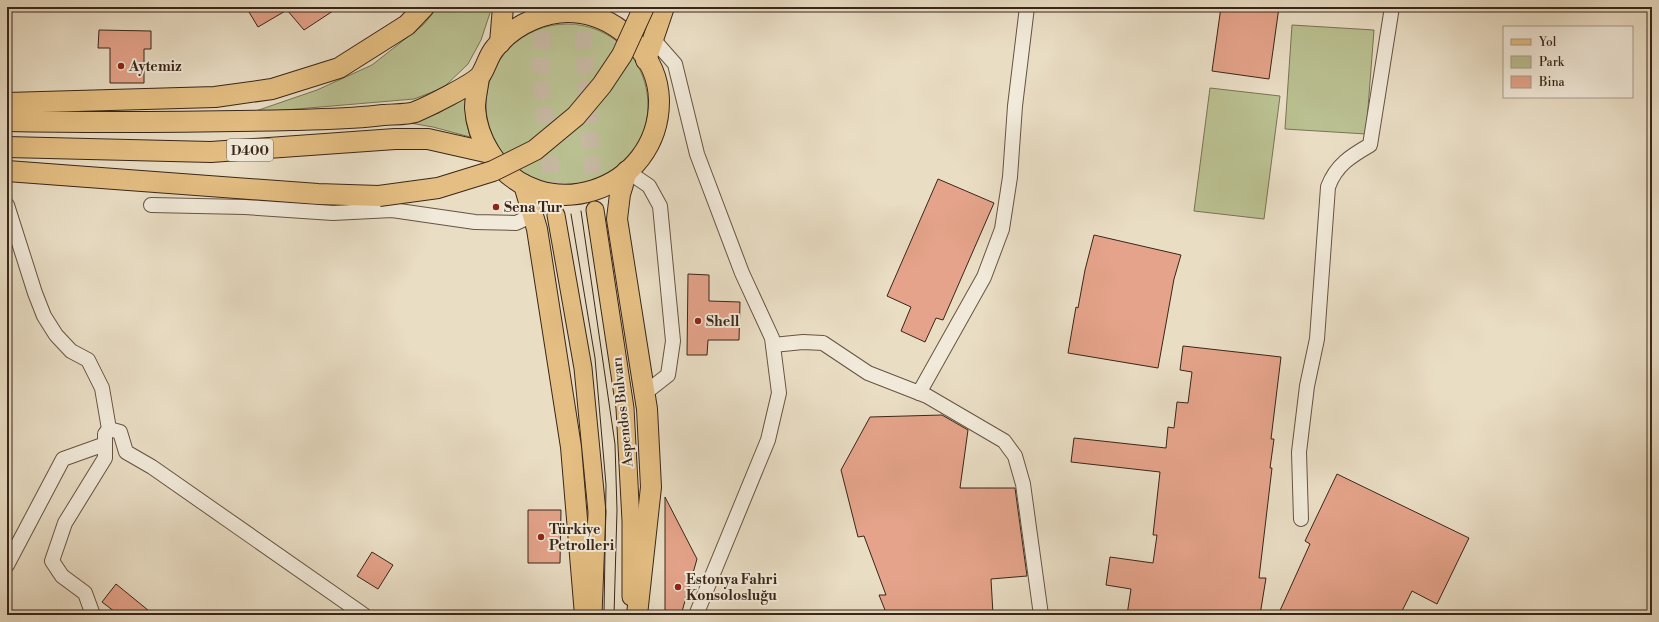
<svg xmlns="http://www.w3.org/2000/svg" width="1659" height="622" viewBox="0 0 1659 622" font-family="'Libre Bodoni',serif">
	<rect width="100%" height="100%" fill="#e9ddc4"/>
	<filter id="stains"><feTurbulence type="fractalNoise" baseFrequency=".005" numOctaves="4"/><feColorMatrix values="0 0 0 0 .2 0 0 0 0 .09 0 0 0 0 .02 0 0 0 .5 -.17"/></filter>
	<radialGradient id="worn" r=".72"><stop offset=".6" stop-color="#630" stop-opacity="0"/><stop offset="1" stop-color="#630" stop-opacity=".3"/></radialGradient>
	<g fill="#bac091" stroke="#7a7354">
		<polygon points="438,7 492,7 481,40 468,64 443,88 414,99 250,113 317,90 372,65 423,25"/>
		<circle cx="567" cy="105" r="81"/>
		<polygon points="1292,25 1374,30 1366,134 1285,129"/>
		<polygon points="1210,88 1280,96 1264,219 1194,211"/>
		<polygon points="465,96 466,120 470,137 433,127 410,123 439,113"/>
	</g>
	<g fill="#e4a38a" stroke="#3a2618">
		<polygon points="246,7 339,7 304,30 287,10 258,27"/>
		<polygon points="1221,7 1279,7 1269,79 1212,71"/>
		<polygon points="99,30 151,31 151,49 144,49 144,83 110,83 110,48 98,48"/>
		<polygon points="938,179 994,203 943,320 936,318 925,342 901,331 911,307 887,296"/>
		<polygon points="1094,235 1181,255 1174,279 1158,368 1068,353 1076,307 1078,308 1085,270"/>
		<polygon points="688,274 709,275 709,301 740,302 739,340 708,340 707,355 687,355"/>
		<polygon points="1183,346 1281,357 1271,439 1274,439 1270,468 1272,468 1259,578 1266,578 1260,615 1127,615 1131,589 1106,585 1110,557 1153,563 1157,535 1153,535 1160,472 1071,462 1074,438 1166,448 1168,427 1174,428 1177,402 1188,403 1192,372 1180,370"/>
		<polygon points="942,415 968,430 960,488 1015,488 1027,576 991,579 993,614 887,615 879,595 886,595 864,536 858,537 841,470 870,417"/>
		<polygon points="1337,474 1469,538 1437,604 1412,591 1400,615 1278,615 1310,544 1305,541"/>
		<polygon points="665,497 697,559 681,615 665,615"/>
		<polygon points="528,510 561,510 560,563 528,563"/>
		<polygon points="372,552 393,565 378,589 357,576"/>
		<polygon points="116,584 154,615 119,615 102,602"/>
	</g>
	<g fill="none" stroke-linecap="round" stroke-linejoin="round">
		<g stroke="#c6b8a2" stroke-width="17" stroke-dasharray="17 8" stroke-linecap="butt">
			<polyline points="544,7 540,76 556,215"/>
			<polyline points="581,7 595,210"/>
		</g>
		<g stroke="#665443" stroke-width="16">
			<g id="minor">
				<polyline points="653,39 675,64 697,154 742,273 772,338 779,393 768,440 696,615"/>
				<polyline points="627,171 649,186 660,206 673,341 668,375 645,393"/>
				<polyline points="7,205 35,293 44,316 56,335 71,351 88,360 102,388 109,429 120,432 126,452 152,467 364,615"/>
				<polyline points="151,205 245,207 333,213 392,210 475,222 516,223 533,215"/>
				<polyline points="773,345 803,342 823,343 868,373 927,396 1004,441 1015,456 1023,484 1041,615"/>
				<polyline points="919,393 984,277 1002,229 1010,177 1015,106 1027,7"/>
				<path d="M1301,519L1299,452L1307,386L1317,339L1328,187C1336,165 1351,156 1370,145L1392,7"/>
				<polyline points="7,565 63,459 105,444"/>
				<polyline points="93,615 85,593 62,576 52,561 65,523 105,458 105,434 109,429"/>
			</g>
		</g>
		<g stroke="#3a2618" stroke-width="19">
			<g id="major">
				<polyline points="595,210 625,408 631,521 631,597"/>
				<polyline points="556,215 583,368 597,512 593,615"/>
			</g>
		</g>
		<g stroke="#3a2618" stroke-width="22">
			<g id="highway">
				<polyline points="500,43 503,7"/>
				<polyline points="646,60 664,7"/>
				<polyline points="7,103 215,97 272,89 339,68 407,25 424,7"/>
				<path d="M7,121C103,123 198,122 293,120C324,119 353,119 383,115C393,114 406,115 415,112C427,107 472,85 480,76C486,68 488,56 495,48C514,24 549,8 580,13C621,19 658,57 659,100C660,192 540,231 490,153C482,140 476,124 475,108C475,98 478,87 479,77"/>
				<polyline points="7,147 211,152 395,139 428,139 490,153"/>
				<polyline points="7,171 318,194 379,196"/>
				<polyline points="627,171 620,194 617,219 647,409 651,487 637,615"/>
				<polyline points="524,185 537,229 571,447 585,615"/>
			</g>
		</g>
		<use href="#minor" stroke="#f1e9d9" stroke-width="14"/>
		<use href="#major" stroke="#e4be82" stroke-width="17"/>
		<use href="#highway" stroke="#e4be82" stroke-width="20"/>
		<g stroke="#3a2618" stroke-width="1">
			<polyline points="581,211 615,444 617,510 614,615"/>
			<polyline points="571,214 595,358 606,485 604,615"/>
		</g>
		<g stroke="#3a2618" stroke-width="22" stroke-linecap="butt">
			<polyline id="highway-bridge" points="379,196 438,188 493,171 535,150 576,116 602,85 622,55 644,7"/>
		</g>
		<use href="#highway-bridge" stroke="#e4be82" stroke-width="20"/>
	</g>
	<g fill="#8f2418" stroke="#f1e9d9" stroke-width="1.5">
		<circle cx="121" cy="66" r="4"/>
		<circle cx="496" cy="207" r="4"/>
		<circle cx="698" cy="321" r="4"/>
		<circle cx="541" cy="537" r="4"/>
		<circle cx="678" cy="587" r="4"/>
	</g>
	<g text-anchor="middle" stroke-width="4" stroke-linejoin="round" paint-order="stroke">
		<rect fill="#f1e9d9" stroke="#716052" stroke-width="1" x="227" y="139" width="46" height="22" rx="3"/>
		<g font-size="13" font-weight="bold" fill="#3a2618">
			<text x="250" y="155">D400</text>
		</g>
		<g font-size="14" font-weight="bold" fill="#3a2618" stroke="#f1e9d9" text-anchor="start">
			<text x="129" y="71">Aytemiz</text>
			<text x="504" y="212">Sena Tur</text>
			<text x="706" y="326">Shell</text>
			<text x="549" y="534">Türkiye<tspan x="549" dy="16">Petrolleri</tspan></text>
			<text x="686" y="584">Estonya Fahri<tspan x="686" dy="16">Konsolosluğu</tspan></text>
		</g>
		<g font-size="14" fill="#3a2618" stroke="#f1e9d9">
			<text transform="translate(622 412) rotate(-96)" y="5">Aspendos Bulvarı</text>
		</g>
	</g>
	<rect width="1659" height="622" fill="none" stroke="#e9ddc4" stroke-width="24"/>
	<rect x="8" y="8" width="1643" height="606" fill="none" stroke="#3a2618" stroke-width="2"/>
	<rect x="12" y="12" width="1635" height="598" fill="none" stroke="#3a2618"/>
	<rect x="1503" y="26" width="130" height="72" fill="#f1e9d9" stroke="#a89b8c"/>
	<rect x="1511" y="39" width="20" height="6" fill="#e4be82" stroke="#a89b8c"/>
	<text x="1539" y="46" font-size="12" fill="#3a2618">Yol</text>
	<rect x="1511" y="56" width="20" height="12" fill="#bac091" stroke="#a89b8c"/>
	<text x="1539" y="66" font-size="12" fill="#3a2618">Park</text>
	<rect x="1511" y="76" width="20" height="12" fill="#e4a38a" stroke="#a89b8c"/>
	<text x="1539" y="86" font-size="12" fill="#3a2618">Bina</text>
	<rect width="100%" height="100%" filter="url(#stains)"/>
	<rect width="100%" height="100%" fill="url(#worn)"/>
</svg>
